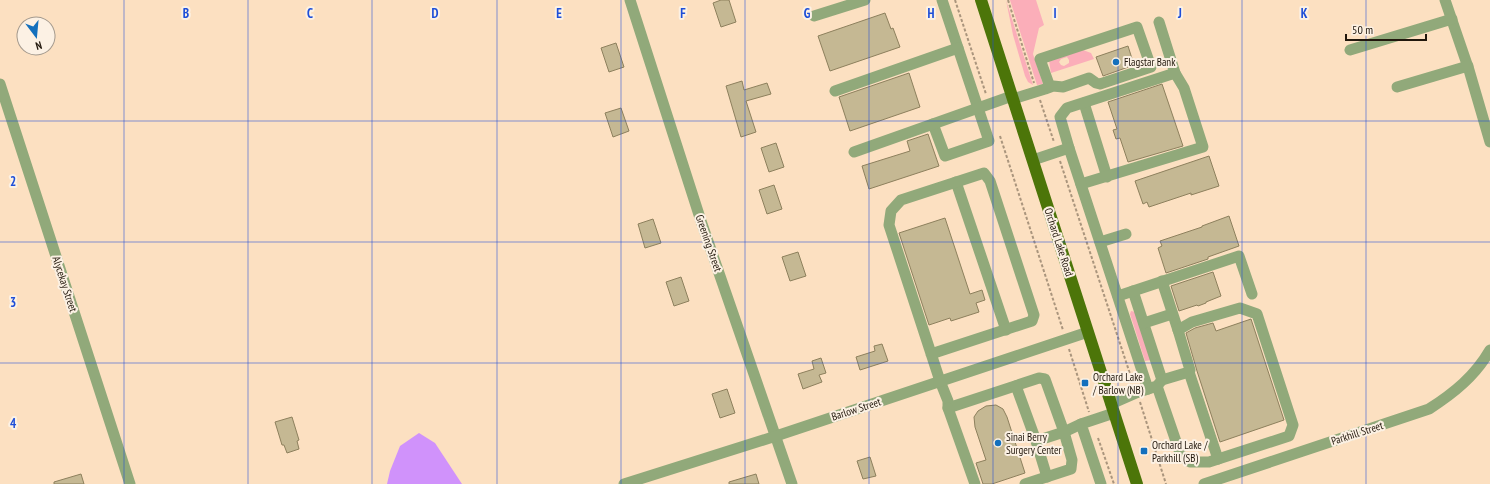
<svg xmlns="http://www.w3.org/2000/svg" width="1490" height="484" viewBox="0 0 1490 484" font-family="'PT Sans Narrow',sans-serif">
	<rect width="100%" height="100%" fill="#fce0c1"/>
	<g fill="#fbaeb9" fill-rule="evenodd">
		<polygon points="1006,0 1033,85 1028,82 1025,76 1013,35"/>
		<polygon points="1010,0 1036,0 1044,25 1039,28 1033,54 1043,84 1037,85"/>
		<path d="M1083,50L1091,53L1094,59L1051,73L1049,61ZM1067,57L1069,60V63L1064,66L1061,65L1059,62L1061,59Z"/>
		<polygon points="1131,311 1135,312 1151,360 1145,361 1130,314"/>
	</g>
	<polygon fill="#d092fb" points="419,433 435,443 462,484 387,484 390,471 400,446"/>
	<g fill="#c5b893" stroke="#8d805d">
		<polygon points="721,0 729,0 736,22 721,27 713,3"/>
		<polygon points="885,13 891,29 893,28 900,47 830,71 818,36"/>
		<polygon points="616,43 624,67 609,72 601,48"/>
		<polygon points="1128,46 1134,65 1103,76 1096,57"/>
		<polygon points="909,73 920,107 850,131 839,97"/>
		<polygon points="742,81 744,90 767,83 771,94 746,101 756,132 741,137 726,86"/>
		<polygon points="1162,84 1183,146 1128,162 1120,138 1116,139 1113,130 1117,129 1108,102"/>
		<polygon points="621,108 629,131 613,137 605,113"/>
		<polygon points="928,134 939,166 869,189 862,166 910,151 907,141"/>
		<polygon points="776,143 784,167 769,172 761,148"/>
		<polygon points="1209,156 1219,186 1191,195 1191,193 1149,207 1147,202 1143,204 1135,181"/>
		<polygon points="774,185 782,209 767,214 759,190"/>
		<polygon points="1229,216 1239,246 1208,257 1208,259 1166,273 1158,248 1162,246 1160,241 1202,227 1202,226"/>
		<polygon points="945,218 970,294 982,290 985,300 976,303 979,312 951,321 950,318 929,325 899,233"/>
		<polygon points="653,219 661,243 645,248 638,224"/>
		<polygon points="798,252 806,276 790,281 782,257"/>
		<polygon points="1213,272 1221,296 1206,302 1206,303 1198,306 1197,305 1179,311 1171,286"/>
		<polygon points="681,277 689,301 674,306 666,282"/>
		<polygon points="1251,319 1284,420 1220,442 1197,371 1186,333 1195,328 1213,323 1216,331"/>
		<polygon points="882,344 888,361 860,370 856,357 875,351 874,346"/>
		<polygon points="821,358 826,373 819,375 822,382 803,389 798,374 814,369 812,361"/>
		<polygon points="727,389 735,413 720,418 712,394"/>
		<polygon points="996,405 1003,409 1007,417 1025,473 992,484 983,484 976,463 986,460 975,427 974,417 978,411 986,406"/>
		<polygon points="292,417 299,440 297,441 299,449 287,453 284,445 282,445 275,422"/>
		<polygon points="870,457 876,476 863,479 857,461"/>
		<polygon points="81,474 84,484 54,484 54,482"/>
		<polygon points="756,474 759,484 729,484 729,482"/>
	</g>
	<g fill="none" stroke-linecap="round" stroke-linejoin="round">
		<g stroke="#aa957d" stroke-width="2" stroke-dasharray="3 2" stroke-linecap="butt">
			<polyline points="955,0 986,94"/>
			<polyline points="1008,0 1034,83"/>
			<polyline points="1040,100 1054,142"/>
			<polyline points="1000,136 1063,330"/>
			<polyline points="1060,161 1133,383"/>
			<polyline points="1069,349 1089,412"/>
			<polyline points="1140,402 1166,484"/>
			<polyline points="1098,438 1114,484"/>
		</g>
		<g stroke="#91a97a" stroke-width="11">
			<polyline points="630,0 701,221 792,484"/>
			<polyline points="942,0 958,48"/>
			<polyline points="1445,0 1469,70 1490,142"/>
			<polyline points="814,16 865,0"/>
			<polyline points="1159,22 1175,73"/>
			<polyline points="1350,50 1452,19"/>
			<polyline points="0,84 130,484"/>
			<polyline points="1397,87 1468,66"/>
			<polyline points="835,91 958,48 989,141 945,156 933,124"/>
			<polyline points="1013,99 1045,89 1053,86 1063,87 1089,78 1096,83 1100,84 1151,67 1137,27 1040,59 1050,87"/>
			<polyline points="1084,103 1107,177"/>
			<polyline points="1069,148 1060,117 1067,108 1175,73 1184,88 1203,147 1081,184"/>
			<polyline points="854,152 1012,96"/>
			<polyline points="1033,160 1069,148 1148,389"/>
			<polyline points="956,182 1006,330"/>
			<polyline points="1100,242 1126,234"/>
			<polyline points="1162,281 1178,330"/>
			<polyline points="1133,291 1162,380"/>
			<polyline points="1118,296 1239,256 1252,294"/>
			<polyline points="1144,323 1172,314"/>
			<polyline points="931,354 1032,321 1034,315 990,181 984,173 901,200 891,211 889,225 940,381 948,401 948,408 1039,378 1045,379 1064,432 1081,424"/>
			<polyline points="1189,372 1218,459"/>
			<polyline points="1016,386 1036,441 1047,477"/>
			<polyline points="1111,404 1136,393 1157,386 1181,456 1190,462 1209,462 1289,436 1293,425 1257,314 1240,308 1192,322 1178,330 1190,370 1189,372 1162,380 1157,386"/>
			<polyline points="948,408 975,484"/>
			<polyline points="624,484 776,436 1088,332"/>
			<polyline points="1025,484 1071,469 1072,460 1064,432 1036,441"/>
			<polyline points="1101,484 1081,424 1114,413"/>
			<path d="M1204,484L1429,409C1454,393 1475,376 1490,350"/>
		</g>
		<polyline stroke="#4c7509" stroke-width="12" points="981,0 1137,484"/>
	</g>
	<path fill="none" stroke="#1d4ed8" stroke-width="1" stroke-opacity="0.55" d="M124,0V484M248,0V484M372,0V484M497,0V484M621,0V484M745,0V484M869,0V484M993,0V484M1118,0V484M1242,0V484M1366,0V484M0,121H1490M0,242H1490M0,363H1490"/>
	<g fill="#1470bd" stroke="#fcf1e4" stroke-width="1.5">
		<circle cx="1116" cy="62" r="4"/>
		<rect x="1081" y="379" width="8" height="8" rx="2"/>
		<circle cx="998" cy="443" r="4"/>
		<rect x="1140" y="447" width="8" height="8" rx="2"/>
	</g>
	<g text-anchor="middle" stroke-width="4" stroke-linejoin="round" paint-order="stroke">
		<g font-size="11" fill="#21170c" stroke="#fcf1e4" text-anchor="start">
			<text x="1124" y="66">Flagstar Bank</text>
			<text x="1093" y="381">Orchard Lake<tspan x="1093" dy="13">/ Barlow (NB)</tspan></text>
			<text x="1006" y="441">Sinai Berry<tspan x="1006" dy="13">Surgery Center</tspan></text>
			<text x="1152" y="449">Orchard Lake /<tspan x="1152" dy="13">Parkhill (SB)</tspan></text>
		</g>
		<g font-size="11" fill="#21170c" stroke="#fcf1e4">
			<text transform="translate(1059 242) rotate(72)" y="4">Orchard Lake Road</text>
			<text transform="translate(709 243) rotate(71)" y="4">Greening Street</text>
			<text transform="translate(65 284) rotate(72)" y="4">Alycekay Street</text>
			<text transform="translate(856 409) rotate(-18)" y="4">Barlow Street</text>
			<text transform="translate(1357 433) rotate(-18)" y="4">Parkhill Street</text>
		</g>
	</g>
	<g font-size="13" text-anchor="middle" font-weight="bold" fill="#1d4ed8" stroke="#fcf1e4" stroke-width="4" stroke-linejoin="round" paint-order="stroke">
		<text x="186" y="18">B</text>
		<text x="310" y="18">C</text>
		<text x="435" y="18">D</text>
		<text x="559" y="18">E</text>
		<text x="683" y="18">F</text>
		<text x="807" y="18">G</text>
		<text x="931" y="18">H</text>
		<text x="1055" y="18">I</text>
		<text x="1180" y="18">J</text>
		<text x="1304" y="18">K</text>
		<text x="13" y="186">2</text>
		<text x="13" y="307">3</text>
		<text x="13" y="428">4</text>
	</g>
	<g transform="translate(36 36) rotate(164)"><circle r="19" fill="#fcf1e4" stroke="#a49a8e"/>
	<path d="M0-3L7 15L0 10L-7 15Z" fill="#1470bd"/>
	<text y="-6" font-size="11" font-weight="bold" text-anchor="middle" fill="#21170c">N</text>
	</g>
	<path d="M1346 34v6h80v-6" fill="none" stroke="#21170c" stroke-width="2"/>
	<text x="1352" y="34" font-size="12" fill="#21170c" stroke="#fcf1e4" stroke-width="3" paint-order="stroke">50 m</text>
</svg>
